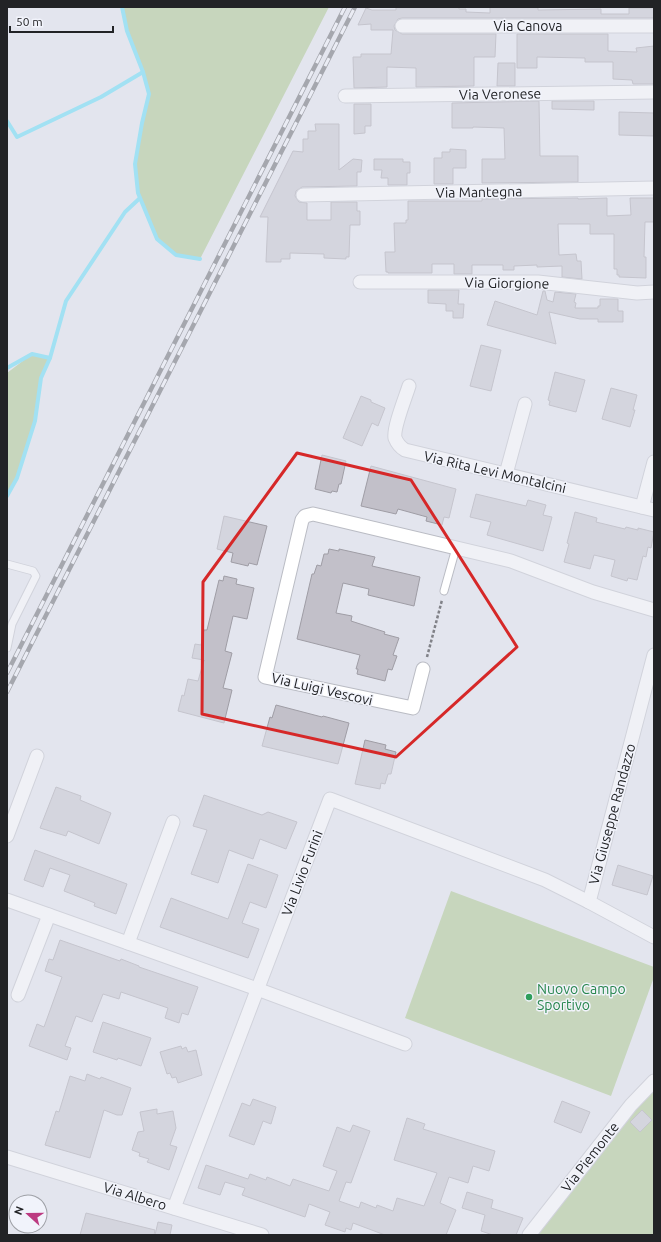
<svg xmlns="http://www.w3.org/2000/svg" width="661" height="1242" viewBox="0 0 661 1242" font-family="Ubuntu,sans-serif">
	<rect width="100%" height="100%" fill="#e3e5ee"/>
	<g fill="#a4c382">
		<polygon points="122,7 329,7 200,259 176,255 157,239 140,198 135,164 142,123 149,94 143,72 127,31"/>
		<polygon points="32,354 50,358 41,378 35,421 17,478 7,496 7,373"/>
		<polygon points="451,891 654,967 654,977 611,1096 405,1018"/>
		<polygon points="654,1091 654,1235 538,1235 588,1165 628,1116"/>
	</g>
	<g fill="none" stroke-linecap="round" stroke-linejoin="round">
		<g stroke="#53dbf8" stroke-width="4">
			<polyline points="122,7 127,31 143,72 149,94 142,123 135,164 138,193 157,239 176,255 200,259"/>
			<polyline points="7,121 17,137 101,97 143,72"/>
			<polyline points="7,368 32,354 50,358 66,301 125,212 140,198"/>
			<polyline points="7,496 17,478 35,421 41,378 50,358"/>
		</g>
	</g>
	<g fill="#c2c0c9" stroke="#9f9da5">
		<polygon points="396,7 459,7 459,9 466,9 466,12 490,13 490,7 538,7 538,10 601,9 601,14 629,14 629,8 654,8 654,18 402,18 398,19 394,26 395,30 402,34 496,34 495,57 474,57 474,86 416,87 416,68 387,67 387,87 354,88 353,57 361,57 361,54 391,54 393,30 371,30 371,24 358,25 366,8 372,10 396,10"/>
		<polygon points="517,34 608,34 608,51 637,52 636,48 654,46 654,84 633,84 632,80 613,79 613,62 585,62 585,58 537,57 537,68 517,68"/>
		<polygon points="498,63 515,63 515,86 497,86"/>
		<polygon points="539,101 540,156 578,156 578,182 482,183 482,159 505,159 504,128 473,127 473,128 452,128 452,103"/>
		<polygon points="552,101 594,101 594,110 552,109"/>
		<polygon points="354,104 371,104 371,126 365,126 365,133 354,134"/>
		<polygon points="619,112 654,113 654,136 619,135"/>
		<polygon points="315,124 339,124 339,170 353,159 362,160 361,172 357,172 357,186 302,187 296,191 295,196 299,202 307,203 307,220 331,220 331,202 357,202 357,211 360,211 360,225 350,225 349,257 346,257 346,259 324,258 324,254 290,253 290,259 281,259 281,262 266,262 268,217 260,217 293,151 303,152 303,139 308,139 308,131 316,131"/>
		<polygon points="450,149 466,150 466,168 453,168 453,184 434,184 434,158 442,158 442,152 450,152"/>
		<polygon points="374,159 403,159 403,162 410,162 410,173 407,173 407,185 388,185 388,178 381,178 382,170 374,170"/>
		<polygon points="578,198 578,199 607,198 607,216 631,215 630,198 654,198 654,222 645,222 644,257 646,257 646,278 619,277 619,275 617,275 617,269 614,269 614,234 590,234 590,224 558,224 559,255 576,254 577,261 581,261 582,279 562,277 562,266 537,267 537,265 514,266 514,270 503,270 503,265 472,265 472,274 454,274 454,264 432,264 432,273 388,273 388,272 386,272 385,252 395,252 394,223 406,223 406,220 408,220 408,201 482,201 482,199"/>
		<polygon points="428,290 459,290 458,304 464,304 463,318 453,318 453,311 446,311 446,304 428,303"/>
		<polygon points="543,291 545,291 547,300 553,302 555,292 576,294 574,302 576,303 575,308 598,308 598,306 600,306 600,299 618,299 618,311 623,311 623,322 598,322 598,319 580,319 549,312 556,344 487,325 495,301 537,315"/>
		<polygon points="481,345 501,350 491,391 470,386"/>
		<polygon points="555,372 585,380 576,412 549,405 550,401 548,400"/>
		<polygon points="611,388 637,395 633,410 635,410 630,427 602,419"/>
		<polygon points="361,396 371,400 371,402 385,408 378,426 372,423 362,446 343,438"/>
		<polygon points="322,455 346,461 341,484 339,484 337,492 332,491 331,493 315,489"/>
		<polygon points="371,466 456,489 449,518 444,517 442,525 426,521 427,517 398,509 396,514 361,506"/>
		<polygon points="476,494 526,506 528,500 546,505 543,515 552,517 543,551 487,535 491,522 470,517"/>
		<polygon points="575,512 597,518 596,522 625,529 626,527 638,530 638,528 654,532 651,548 648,547 646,557 643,556 637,580 628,578 627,581 611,576 615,560 594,555 590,569 564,562 569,544 567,543"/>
		<polygon points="224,516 267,526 257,565 249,563 248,566 231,562 233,553 217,549"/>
		<polygon points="329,549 339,551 339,549 375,557 372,566 420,577 414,606 368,595 369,589 343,583 336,613 352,616 351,621 385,632 384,634 399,638 393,655 397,656 392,670 388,669 385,681 357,674 358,669 356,669 360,655 297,639 312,574 314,574 317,565 321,566 324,554 328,554"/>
		<polygon points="224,576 237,579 236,584 254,588 247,619 233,616 225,651 232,653 223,688 232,690 224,723 178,711 182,695 184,696 188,679 198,681 204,660 192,658 195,644 201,645 204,630 207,630 219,580 223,581"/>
		<polygon points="276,705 322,717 323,716 349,723 338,764 262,746 270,717 272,718"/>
		<polygon points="365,740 386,745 385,749 396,752 391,774 388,774 385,784 381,783 380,789 355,784"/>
		<polygon points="56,787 81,796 80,800 111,813 99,844 68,831 66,836 40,828"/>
		<polygon points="204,795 262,815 268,812 297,822 286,849 260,839 253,859 229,850 218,883 191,874 207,830 193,826"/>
		<polygon points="35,850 127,884 116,914 94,906 95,903 64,891 70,875 50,868 43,887 24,880"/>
		<polygon points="248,864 278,875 266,908 250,902 242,923 259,929 248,958 160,927 171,898 228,919"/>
		<polygon points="618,865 653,876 647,895 612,885"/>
		<polygon points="60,940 120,961 121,959 139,966 139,967 198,987 188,1015 182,1013 179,1023 165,1018 168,1008 121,992 119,999 103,994 92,1022 76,1016 65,1046 71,1048 67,1060 29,1046 37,1024 44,1027 62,977 45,971 49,959 53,960"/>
		<polygon points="103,1022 151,1038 141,1066 118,1058 117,1060 93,1052"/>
		<polygon points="181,1046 182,1049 186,1047 188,1052 196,1050 202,1075 178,1083 176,1077 172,1078 170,1073 167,1074 160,1052"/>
		<polygon points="87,1074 100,1079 101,1077 131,1088 122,1115 117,1115 104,1110 90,1158 45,1145 56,1111 59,1112 70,1076 85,1081"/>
		<polygon points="253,1099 276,1107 271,1124 263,1121 254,1145 229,1136 242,1103 250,1106"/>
		<polygon points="562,1101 590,1112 581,1133 554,1122"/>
		<polygon points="157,1109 157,1114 173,1111 176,1128 170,1145 177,1147 169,1170 147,1162 149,1159 139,1156 140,1153 132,1150 138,1132 144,1131 140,1112"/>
		<polygon points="642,1110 652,1120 640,1132 630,1122"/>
		<polygon points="407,1118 425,1124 423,1129 495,1151 489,1171 473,1166 468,1183 449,1177 440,1203 456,1210 446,1235 385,1235 353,1223 351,1230 346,1228 345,1232 325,1225 330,1212 309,1204 305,1217 242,1195 245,1188 225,1182 220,1195 198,1188 206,1165 248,1179 250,1174 266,1180 267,1177 290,1186 293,1179 329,1191 337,1171 323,1166 337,1127 350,1132 353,1125 370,1131 351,1183 346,1182 339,1201 359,1208 361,1202 376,1208 377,1205 393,1211 397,1198 424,1206 437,1173 394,1160"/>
		<polygon points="467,1192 493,1200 491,1208 523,1218 516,1235 493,1235 481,1231 485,1215 462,1208"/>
		<polygon points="86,1213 155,1230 154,1235 80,1235"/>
		<polygon points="158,1222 172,1225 170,1235 155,1235"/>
	</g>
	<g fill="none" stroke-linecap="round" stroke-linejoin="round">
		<g stroke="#babcc4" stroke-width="9">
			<g id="service">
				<polyline points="7,564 33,571 36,576 12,624 7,648"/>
				<polyline points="444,591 456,548"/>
			</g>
		</g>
		<g stroke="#babcc4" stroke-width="15">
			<g id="minor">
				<polyline points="402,26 654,26"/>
				<polyline points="345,96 654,92"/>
				<polyline points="303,195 654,188"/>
				<polyline points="360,282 538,282 637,293 654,292"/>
				<path d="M409,386C406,396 393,428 395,438C397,443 400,447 405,450L654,510"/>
				<polyline points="506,474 525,404"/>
				<polyline points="642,507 654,462"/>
				<polyline points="654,655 589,902 654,937"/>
				<polyline points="423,669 413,708 265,677 302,520 305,516 313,514 511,561 593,592 654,610"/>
				<polyline points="7,836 37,756"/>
				<polyline points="7,900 257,989 405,1044"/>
				<polyline points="128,943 173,822"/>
				<polyline points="18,995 49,915"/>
				<polyline points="7,1157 262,1235"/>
				<polyline points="174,1208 330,799 545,880 589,902"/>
				<polyline points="529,1235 631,1105 654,1081"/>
			</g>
		</g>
		<polyline stroke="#818288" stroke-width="2.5" stroke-dasharray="3 2" stroke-linecap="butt" points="427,657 442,600"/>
		<use href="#service" stroke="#fff" stroke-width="7"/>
		<use href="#minor" stroke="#fff" stroke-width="13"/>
		<g stroke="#595b5f" stroke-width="4.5">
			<g id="rail">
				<polyline points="7,673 345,7"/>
				<polyline points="7,692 355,7"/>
			</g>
		</g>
		<use href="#rail" stroke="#f1f3fb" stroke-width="3" stroke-dasharray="9" stroke-linecap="butt"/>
	</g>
	<path d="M0 0H661V1242H0ZM297,453L411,480L517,647L396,757L202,714L203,582Z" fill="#e3e5ee" fill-opacity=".55" fill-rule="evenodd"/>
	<path fill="none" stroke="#d62828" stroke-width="3" stroke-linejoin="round" d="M297,453L411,480L517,647L396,757L202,714L203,582Z"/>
	<circle fill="#2e9e5b" stroke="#f1f3fb" stroke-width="1.5" cx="529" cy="997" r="4"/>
	<g text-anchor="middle" stroke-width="3" stroke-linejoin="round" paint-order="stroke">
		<g font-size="14" fill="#222326" stroke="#f1f3fb">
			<text x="528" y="31">Via Canova</text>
			<text transform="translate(500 94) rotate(-1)" y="5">Via Veronese</text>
			<text transform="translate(479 192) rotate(-1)" y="5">Via Mantegna</text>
			<text transform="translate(507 283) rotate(1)" y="5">Via Giorgione</text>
			<text transform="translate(495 472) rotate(13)" y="5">Via Rita Levi Montalcini</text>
			<text transform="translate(322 689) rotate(13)" y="5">Via Luigi Vescovi</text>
			<text transform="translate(612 814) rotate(-75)" y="5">Via Giuseppe Randazzo</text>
			<text transform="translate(302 873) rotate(-69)" y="5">Via Livio Furini</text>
			<text transform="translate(590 1157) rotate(-52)" y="5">Via Piemonte</text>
			<text transform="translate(135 1196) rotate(17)" y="5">Via Albero</text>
		</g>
		<g font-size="14" fill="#27864d" stroke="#f1f3fb" text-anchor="start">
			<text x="537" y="994">Nuovo Campo<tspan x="537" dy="16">Sportivo</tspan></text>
		</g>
	</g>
	<rect width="661" height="1242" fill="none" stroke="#222326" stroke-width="16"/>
	<g transform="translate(28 1214) rotate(291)"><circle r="19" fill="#f1f3fb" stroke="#9ea0a6"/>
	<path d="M0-3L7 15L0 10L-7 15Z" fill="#bc3a81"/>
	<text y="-6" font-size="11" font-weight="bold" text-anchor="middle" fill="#222326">N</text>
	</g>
	<path d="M10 26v6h103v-6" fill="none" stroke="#222326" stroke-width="2"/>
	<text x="16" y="26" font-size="12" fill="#222326" stroke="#f1f3fb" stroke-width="3" paint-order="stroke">50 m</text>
</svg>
